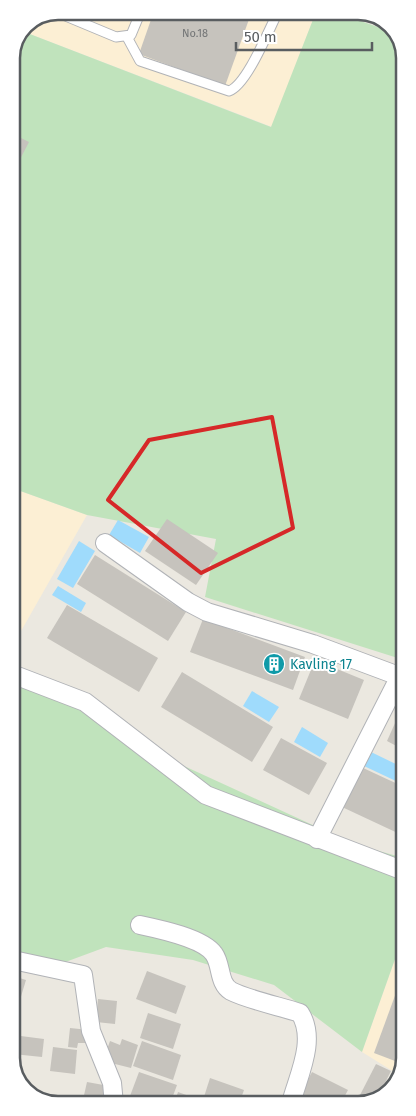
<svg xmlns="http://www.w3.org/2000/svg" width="416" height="1116" viewBox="0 0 416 1116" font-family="'Fira Sans',sans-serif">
	<rect width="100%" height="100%" fill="#ebe8e0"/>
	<g fill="#fcefd4">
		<polygon points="58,11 316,12 272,127 22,31 25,25"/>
		<polygon points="12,488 87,515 12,647"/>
		<polygon points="405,931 405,1059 399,1075 362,1052"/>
	</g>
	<g fill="#c0e3bc">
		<polygon points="316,12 335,12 395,33 403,45 404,660 205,597 216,539 87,515 12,488 11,55 22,31 271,127"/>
		<polygon points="12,673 64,684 171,760 354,844 404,858 405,931 362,1052 274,985 193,960 106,947 60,964 13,955"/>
	</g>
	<g fill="#9fdbfc">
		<polygon points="118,520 149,537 140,553 109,535"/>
		<polygon points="79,541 95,551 73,588 57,579"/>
		<polygon points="58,586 86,603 81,612 52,595"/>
		<polygon points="252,691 279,707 269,722 243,706"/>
		<polygon points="302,727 328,743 320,757 294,742"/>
		<polygon points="371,752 404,768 398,782 364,766"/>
	</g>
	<g fill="#c6c3bd">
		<polygon points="154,11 252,11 225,86 139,54"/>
		<polygon points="11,133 29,142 13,173 12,172"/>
		<polygon points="167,519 218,553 196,585 145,551"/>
		<polygon points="95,555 186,612 168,641 77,584"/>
		<polygon points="67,605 158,658 139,692 47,638"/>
		<polygon points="203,619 305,657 293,690 190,652"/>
		<polygon points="315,660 364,680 348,719 299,699"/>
		<polygon points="182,672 273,727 252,762 161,707"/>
		<polygon points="404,703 404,750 387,741"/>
		<polygon points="281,738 327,763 309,795 263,770"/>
		<polygon points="361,767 404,787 404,836 342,807"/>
		<polygon points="147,971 186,986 176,1014 136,999"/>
		<polygon points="404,971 405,1059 403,1064 374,1053"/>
		<polygon points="13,976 26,980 13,1023"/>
		<polygon points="98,999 117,1001 115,1024 96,1022"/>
		<polygon points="148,1013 181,1024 173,1049 140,1038"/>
		<polygon points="70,1028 89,1030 87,1043 78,1043 77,1048 68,1047"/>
		<polygon points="13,1035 44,1039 42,1057 13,1054"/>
		<polygon points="122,1039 138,1045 131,1068 103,1061 110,1041 120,1045"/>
		<polygon points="142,1041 181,1055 173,1080 133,1066"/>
		<polygon points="53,1047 77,1050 75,1074 50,1071"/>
		<polygon points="376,1064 391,1071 377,1099 373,1101 360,1095"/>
		<polygon points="394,1068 400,1071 395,1087 379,1098"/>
		<polygon points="139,1072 177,1085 170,1104 135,1104 137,1098 130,1096"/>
		<polygon points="312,1072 348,1090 341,1103 296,1103"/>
		<polygon points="210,1078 244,1090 239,1104 215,1104 203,1100"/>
		<polygon points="87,1082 109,1086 113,1104 82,1104"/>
		<polygon points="178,1092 211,1104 174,1104"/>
		<polygon points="350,1095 367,1103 346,1103"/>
	</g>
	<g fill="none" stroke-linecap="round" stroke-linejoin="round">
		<g stroke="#b1b3b7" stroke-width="11">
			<g id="lane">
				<polyline points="56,12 116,37 131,35 141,11"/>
				<path d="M127,37L140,61L229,91C247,85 269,29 278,12"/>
			</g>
		</g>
		<g stroke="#b1b3b7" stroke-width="20">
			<g id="street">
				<polyline points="105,543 188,602 207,612 313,644 404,678"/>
				<polyline points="12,674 85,702 206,795 404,871"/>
				<polyline points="317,839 400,676"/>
				<path d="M140,925C159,929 203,938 214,954C222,965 218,983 231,991C246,999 282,1007 300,1013C317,1040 298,1076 291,1103"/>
				<polyline points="13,960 83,975 91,1031 112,1083 114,1104"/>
			</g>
		</g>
		<use href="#lane" stroke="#fff" stroke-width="9"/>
		<use href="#street" stroke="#fff" stroke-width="18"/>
	</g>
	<path fill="none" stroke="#d62828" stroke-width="4" stroke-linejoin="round" d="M272,417L293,528L201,573L108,500L149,440Z"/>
	<defs>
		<g id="building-disc" transform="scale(1.125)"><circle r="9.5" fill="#0f9aa8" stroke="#fff"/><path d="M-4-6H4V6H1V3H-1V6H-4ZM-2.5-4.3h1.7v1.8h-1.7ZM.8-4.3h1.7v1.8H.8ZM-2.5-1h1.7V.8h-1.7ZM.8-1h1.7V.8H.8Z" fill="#fff"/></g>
	</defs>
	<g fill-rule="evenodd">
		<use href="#building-disc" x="274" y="664"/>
	</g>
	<g text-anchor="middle" stroke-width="4" stroke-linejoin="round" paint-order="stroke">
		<g font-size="11" fill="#747677">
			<text x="195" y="37">No.18</text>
		</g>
		<g font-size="14" fill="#0d838f" stroke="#fff" text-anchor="start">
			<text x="290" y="669">Kavling 17</text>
		</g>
	</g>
	<path d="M0 0H416V1116H0ZM58 20H358A38 38 0 0 1 396 58V1058A38 38 0 0 1 358 1096H58A38 38 0 0 1 20 1058V58A38 38 0 0 1 58 20Z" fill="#fff" fill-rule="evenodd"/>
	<path fill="none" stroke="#595d60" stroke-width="2.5" d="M58 20H358A38 38 0 0 1 396 58V1058A38 38 0 0 1 358 1096H58A38 38 0 0 1 20 1058V58A38 38 0 0 1 58 20Z"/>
	<path d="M236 42v8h136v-8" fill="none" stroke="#595d60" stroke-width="2.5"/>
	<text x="244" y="42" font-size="15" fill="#595d60" stroke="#ffffff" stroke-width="4" paint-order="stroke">50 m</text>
</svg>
